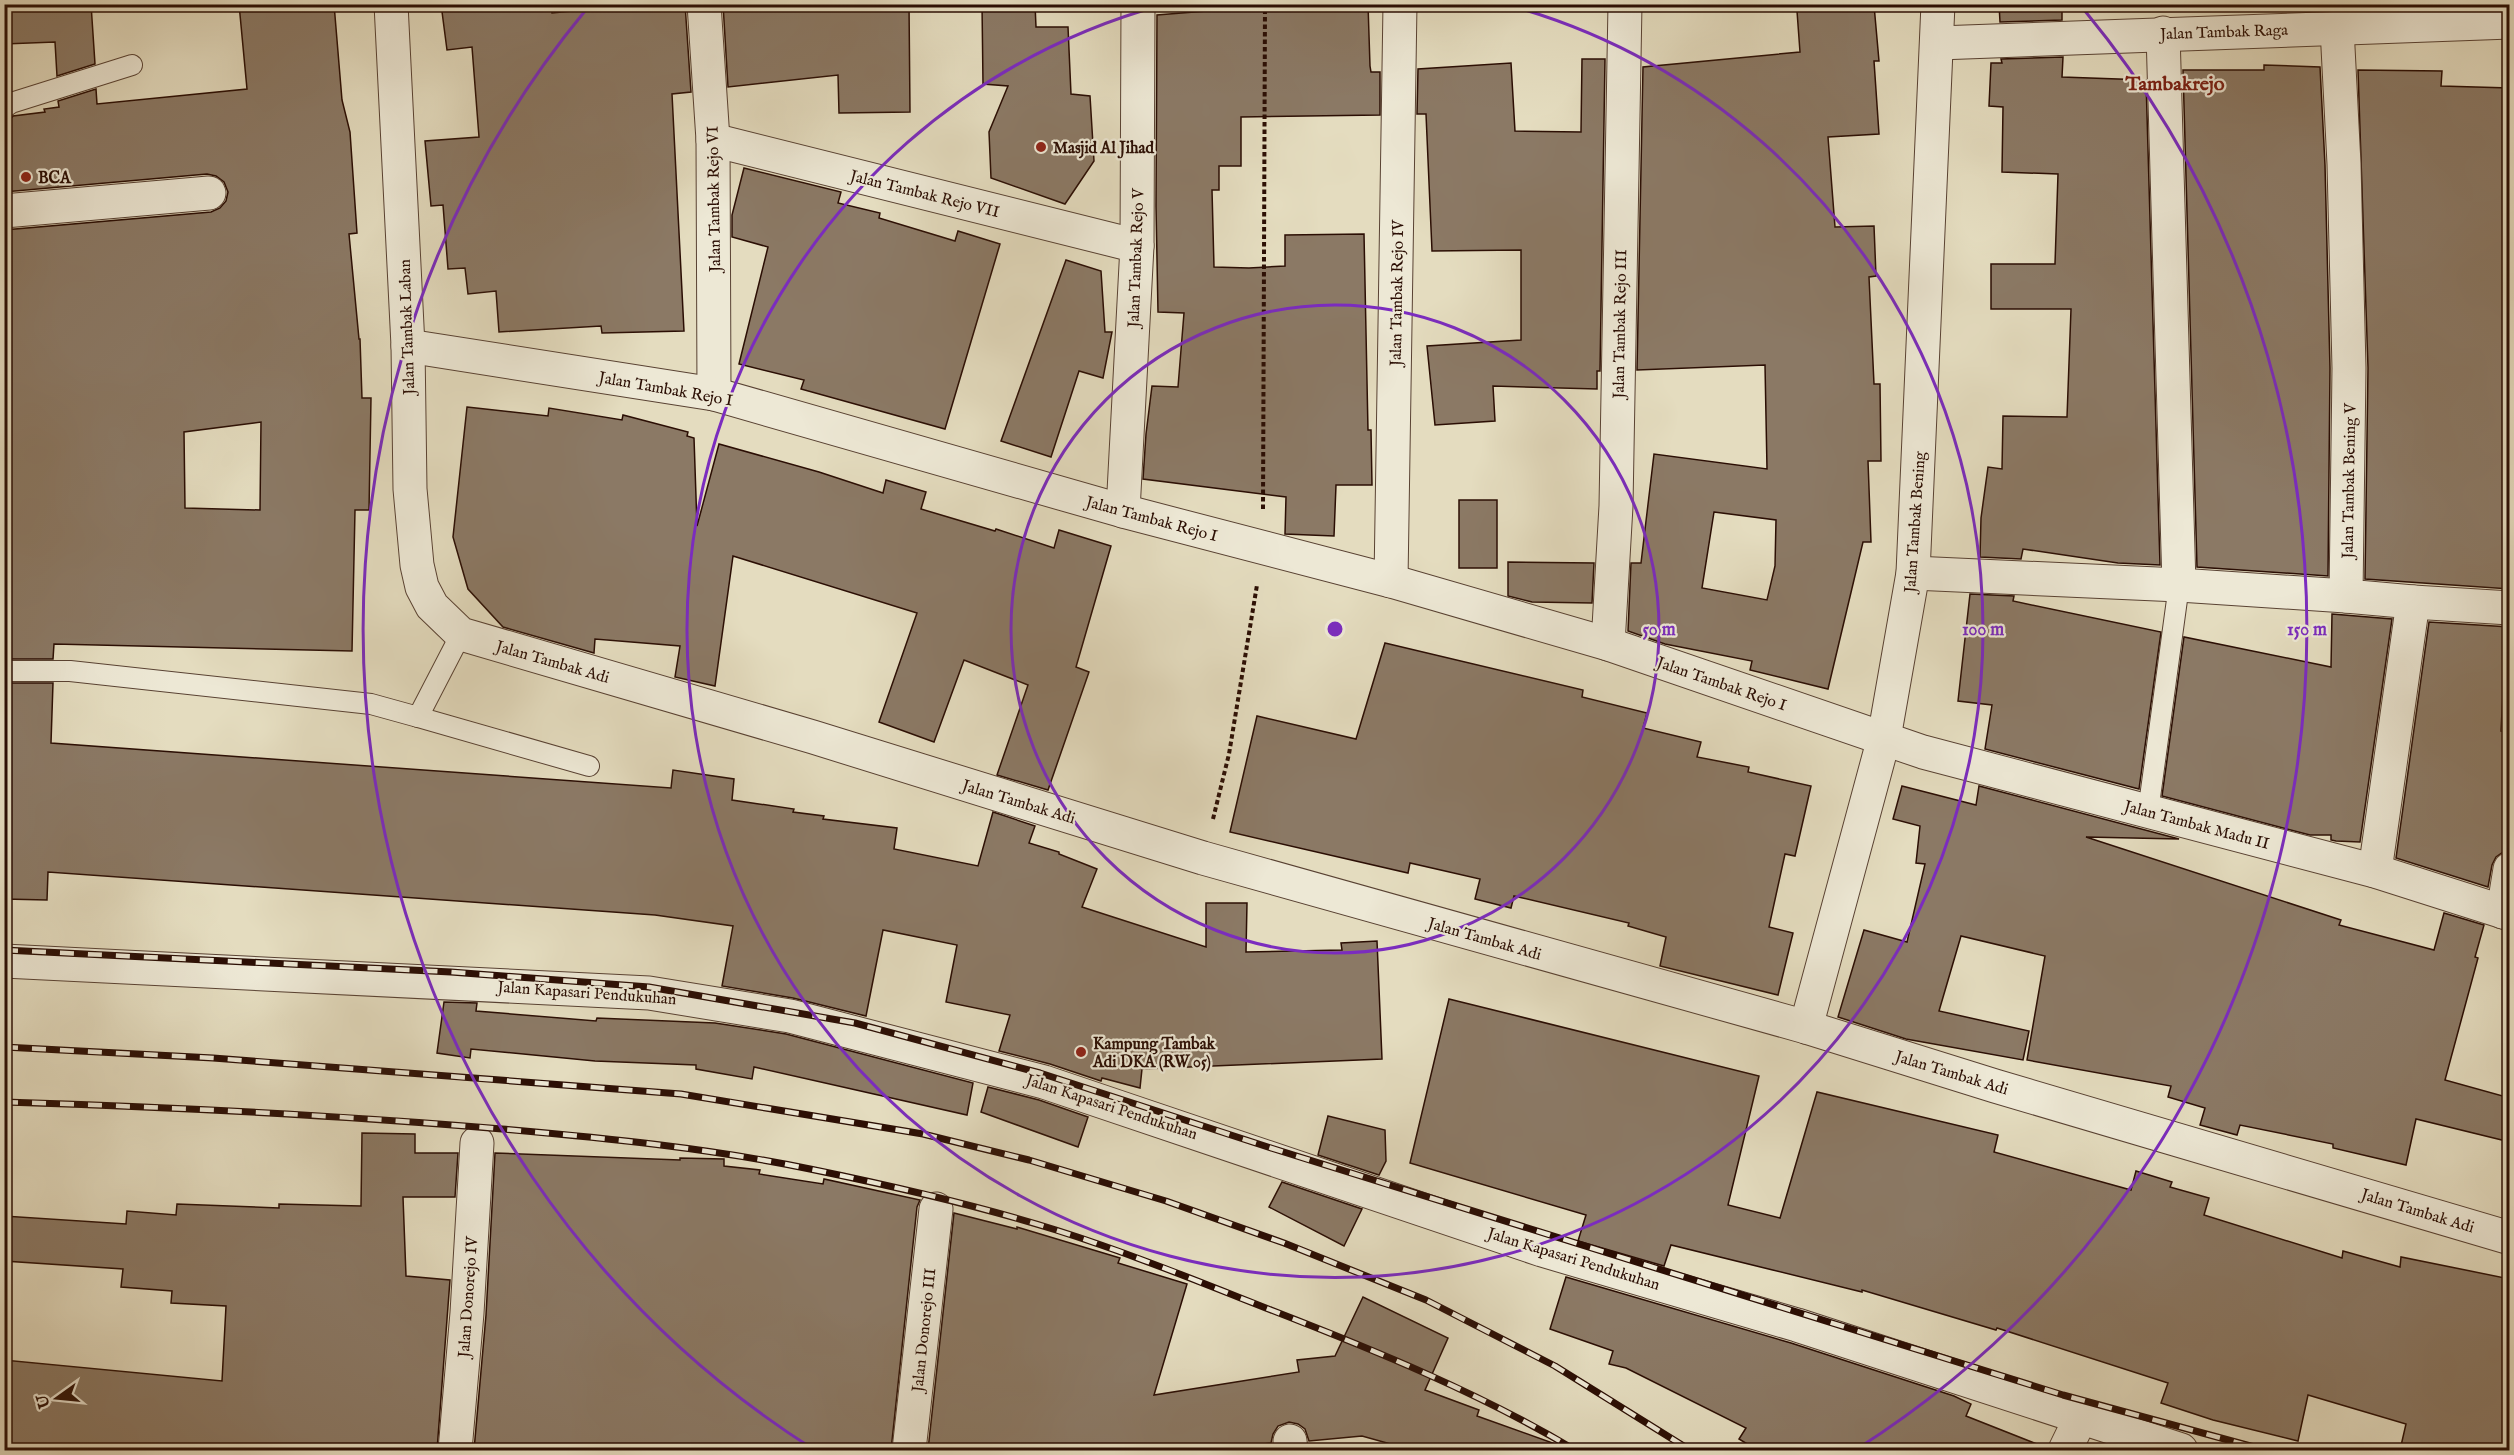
<svg xmlns="http://www.w3.org/2000/svg" width="2514" height="1455" viewBox="0 0 2514 1455" font-family="'IM FELL English',serif">
	<rect width="100%" height="100%" fill="#e4dcbf"/>
	<filter id="stains"><feTurbulence type="fractalNoise" baseFrequency=".00333" numOctaves="4"/><feColorMatrix values="0 0 0 0 .2 0 0 0 0 .09 0 0 0 0 .02 0 0 0 .5 -.17"/></filter>
	<radialGradient id="worn" r=".72"><stop offset=".6" stop-color="#630" stop-opacity="0"/><stop offset="1" stop-color="#630" stop-opacity=".3"/></radialGradient>
	<g fill="#8b7965" stroke="#2b0e04" stroke-width="1.5" fill-rule="evenodd">
		<polygon points="4,4 91,4 95,64 57,76 55,42 4,44"/>
		<path d="M239,4H334L342,100L350,132L357,233L349,234L359,339H360L362,398H371L369,510H355L352,651L54,644L53,659H4V230L211,212L220,208L226,201L228,192L224,182L216,176L207,174L4,192V128L13,116L45,112L44,109L59,107L58,101L96,89L97,104L247,89ZM261,422L260,510L185,508L184,432Z"/>
		<polygon points="441,4 551,4 552,13 648,4 685,4 691,92 672,94 684,331 602,333 601,326 499,332 496,291 468,294 465,268 448,269 443,205 431,206 425,141 479,137 472,47 447,50"/>
		<polygon points="723,4 909,4 910,112 839,113 838,75 728,87"/>
		<polygon points="982,4 1035,4 1036,27 1068,27 1071,94 1090,96 1094,161 1065,204 991,178 989,132 1008,86 983,84"/>
		<polygon points="1295,4 1368,4 1370,66 1371,72 1380,72 1380,115 1241,117 1241,166 1219,166 1219,190 1212,190 1214,267 1249,268 1285,266 1285,235 1364,234 1368,430 1371,430 1372,485 1336,485 1334,536 1285,534 1286,497 1143,479 1146,434 1152,386 1178,387 1184,313 1158,312 1156,206 1157,15"/>
		<polygon points="1999,4 2062,4 2062,20 2000,22"/>
		<path d="M1874,5L1879,61H1874L1879,134L1828,137L1835,227L1874,226L1876,276L1869,277L1874,384H1880L1881,461H1868L1871,542H1863L1828,689L1750,670L1752,661L1665,644L1628,631L1631,563H1641L1654,454L1767,469L1765,365L1637,370L1643,67L1800,52L1797,11ZM1714,512L1776,520L1775,566L1767,600L1702,588Z"/>
		<polygon points="2063,57 2062,77 2146,80 2160,565 2118,563 2023,549 2021,559 1980,557 1981,518 1988,467 2002,469 2003,416 2067,417 2071,309 1991,309 1991,264 2055,264 2058,174 2002,172 2003,107 1989,106 1991,63 2002,63 2001,59"/>
		<polygon points="1582,59 1605,59 1600,371 1597,371 1597,389 1493,386 1495,421 1435,425 1427,346 1521,340 1521,250 1432,251 1426,114 1417,114 1418,69 1511,63 1515,131 1581,132"/>
		<polygon points="2264,65 2320,67 2325,165 2330,368 2328,576 2197,567 2183,70 2264,70"/>
		<polygon points="2358,70 2442,71 2441,86 2510,88 2510,589 2365,579 2368,368"/>
		<polygon points="744,168 841,192 838,203 880,213 879,218 955,241 958,231 1000,244 945,429 801,389 804,380 739,364 768,247 732,237 732,215"/>
		<polygon points="1066,260 1101,271 1105,332 1112,332 1103,378 1079,371 1051,457 1001,441"/>
		<polygon points="467,407 548,416 549,408 622,420 623,415 688,432 687,436 694,438 697,526 719,444 819,472 883,493 886,480 926,492 921,509 995,531 996,529 1054,548 1059,530 1111,546 1076,667 1089,672 1048,790 997,775 1028,685 964,660 934,742 879,722 917,613 733,556 715,686 675,677 680,646 595,639 594,653 503,627 468,589 453,537"/>
		<rect x="1459" y="500" width="38" height="68"/>
		<polygon points="1508,562 1594,563 1592,603 1532,602 1508,596"/>
		<polygon points="1970,594 2014,596 2013,601 2161,632 2139,789 1985,749 1992,705 1958,701"/>
		<polygon points="2332,614 2392,619 2360,842 2336,841 2331,840 2331,835 2310,835 2162,796 2184,637 2331,667"/>
		<polygon points="2429,622 2510,627 2510,656 2505,655 2501,731 2510,732 2510,821 2503,852 2496,857 2492,865 2488,887 2396,858"/>
		<polygon points="1385,643 1583,690 1582,697 1647,713 1643,728 1701,742 1697,757 1749,767 1748,772 1811,786 1795,856 1785,854 1769,927 1793,933 1778,995 1660,966 1666,937 1628,926 1629,923 1514,896 1511,908 1475,899 1480,879 1410,863 1408,873 1230,832 1257,716 1356,739"/>
		<polygon points="4,683 53,683 51,743 671,788 673,770 734,779 732,800 794,809 793,812 824,816 823,819 897,828 894,849 978,866 993,812 1035,826 1029,843 1059,852 1059,854 1097,869 1082,907 1206,947 1206,903 1247,903 1246,952 1342,950 1341,943 1377,941 1382,1059 1142,1069 1140,1088 1102,1078 1101,1081 1050,1064 999,1051 1010,1015 946,1002 957,945 883,930 866,1016 793,998 722,986 733,926 655,915 48,872 47,900 4,899"/>
		<polygon points="1902,786 1976,805 1979,786 2179,839 2086,837 2341,920 2339,925 2434,950 2444,913 2484,925 2475,957 2478,958 2445,1080 2510,1098 2510,1142 2416,1119 2406,1165 2333,1148 2333,1144 2240,1125 2237,1135 2200,1125 2205,1108 2168,1097 2171,1086 2027,1060 2045,956 1961,936 1939,1011 2029,1031 2023,1060 1906,1039 1838,1017 1864,930 1907,942 1925,864 1916,863 1920,826 1893,819"/>
		<polygon points="1449,999 1759,1076 1728,1205 1780,1218 1817,1092 1998,1135 1994,1152 2131,1190 2136,1171 2172,1182 2170,1187 2209,1198 2204,1215 2342,1258 2343,1251 2400,1267 2401,1257 2510,1279 2510,1435 2505,1450 2400,1450 2406,1424 2308,1395 2298,1441 2213,1420 2161,1403 2168,1383 1997,1328 1996,1330 1862,1290 1862,1292 1671,1245 1664,1266 1578,1241 1586,1215 1410,1163"/>
		<polygon points="444,1002 477,1003 476,1011 596,1021 597,1018 715,1023 786,1034 973,1083 967,1115 754,1067 752,1079 696,1069 696,1065 595,1061 471,1049 470,1058 437,1053"/>
		<polygon points="988,1087 1039,1100 1088,1117 1078,1147 981,1112"/>
		<polygon points="1328,1116 1385,1130 1386,1161 1379,1175 1318,1155"/>
		<polygon points="362,1133 415,1134 415,1153 458,1153 455,1197 403,1197 406,1276 450,1280 437,1450 4,1450 4,1360 222,1381 226,1306 171,1303 172,1291 121,1287 123,1269 4,1261 4,1216 126,1224 127,1211 176,1215 177,1204 279,1208 279,1204 361,1206"/>
		<polygon points="495,1153 680,1160 680,1158 724,1159 724,1166 760,1170 759,1174 823,1184 824,1179 920,1200 917,1207 891,1450 474,1450 486,1315"/>
		<polygon points="1282,1182 1362,1209 1344,1246 1269,1207"/>
		<polygon points="954,1213 1017,1229 1017,1227 1120,1258 1118,1263 1187,1284 1154,1395 1299,1372 1297,1360 1335,1356 1363,1297 1448,1338 1425,1390 1479,1410 1477,1416 1561,1446 1561,1450 1412,1450 1362,1436 1309,1441 1305,1429 1298,1424 1289,1422 1278,1426 1273,1434 1271,1443 1217,1450 928,1450"/>
		<polygon points="1566,1277 1791,1343 1954,1396 1971,1404 1966,1416 2047,1448 2046,1450 1757,1450 1739,1439 1746,1428 1626,1368 1609,1364 1613,1351 1550,1329"/>
	</g>
	<g fill="none" stroke-linecap="round" stroke-linejoin="round">
		<g stroke="#594233" stroke-width="22">
			<g id="service">
				<polyline points="4,108 11,103 132,65"/>
				<polyline points="4,671 70,671 371,704 418,717 461,634"/>
				<polyline points="418,717 589,766"/>
				<polyline points="2148,812 2179,585"/>
			</g>
		</g>
		<g stroke="#594233" stroke-width="35">
			<g id="minor">
				<polyline points="391,4 408,346 410,489 417,565 422,587 432,606 461,634 813,737 1203,858 1806,1027 1995,1086 2510,1238"/>
				<polyline points="704,4 713,140 714,394"/>
				<polyline points="2337,28 2344,164 2349,368 2346,596 2413,602 2375,871"/>
				<polyline points="2163,33 2179,585"/>
				<polyline points="1938,43 2510,22"/>
				<polyline points="713,140 1137,246"/>
				<polyline points="4,211 209,193"/>
				<polyline points="408,346 714,394 1123,511 1391,581 1608,644 1923,752 2375,871 2510,914"/>
				<polyline points="1123,511 1137,246 1138,4"/>
				<polyline points="1913,573 2179,585 2346,596"/>
				<polyline points="1391,581 1400,4"/>
				<polyline points="2413,602 2510,608"/>
				<polyline points="1608,644 1616,506 1625,4"/>
				<polyline points="2503,912 2510,869"/>
				<polyline points="4,961 649,993 790,1016 1044,1082 1542,1250 1797,1325 2181,1450"/>
				<polyline points="1806,1027 1884,738 1913,573 1938,4"/>
				<polyline points="1290,1441 1291,1450"/>
				<polyline points="455,1450 467,1313 477,1143"/>
				<polyline points="909,1450 936,1209"/>
				<polyline points="2065,1450 2080,1419"/>
			</g>
		</g>
		<g stroke="#2b0e04" stroke-width="4" stroke-dasharray="4.5 3" stroke-linecap="butt">
			<polyline points="1263,509 1265,4"/>
			<polyline points="1213,819 1229,754 1257,585"/>
		</g>
		<use href="#service" stroke="#ede8d5" stroke-width="20"/>
		<use href="#minor" stroke="#ede8d5" stroke-width="33"/>
		<g stroke="#2b0e04" stroke-width="7">
			<g id="rail">
				<polyline points="4,950 451,972 649,987 855,1023 1040,1073 1271,1148 2063,1395 2265,1450"/>
				<polyline points="4,1047 213,1058 681,1094 923,1134 1029,1160 1166,1201 1284,1243 1426,1300 1555,1366 1690,1450"/>
				<path d="M4,1102C171,1107 337,1115 502,1129C605,1138 709,1148 810,1169C893,1186 976,1205 1056,1230C1129,1253 1200,1282 1271,1310C1374,1350 1480,1393 1575,1450"/>
			</g>
		</g>
		<use href="#rail" stroke="#ede8d5" stroke-width="4.5" stroke-dasharray="14" stroke-linecap="butt"/>
	</g>
	<g fill="none" stroke="#7b2cbf" stroke-width="3">
		<circle cx="1335" cy="629" r="324"/>
		<path d="M1508 5A648 648 0 1 1 1162 5"/>
		<path d="M813 1449A972 972 0 0 1 585 11M2085 11A972 972 0 0 1 1857 1449"/>
	</g>
	<g fill="#8f2418" stroke="#ede8d5" stroke-width="2">
		<circle cx="1041" cy="147" r="6"/>
		<circle cx="26" cy="177" r="6"/>
		<circle cx="1081" cy="1052" r="6"/>
	</g>
	<g text-anchor="middle" stroke-width="4.5" stroke-linejoin="round" paint-order="stroke">
		<g font-size="16" fill="#2b0e04" stroke="#ede8d5">
			<text transform="translate(2224 31) rotate(-2)" y="6">Jalan Tambak Raga</text>
			<text transform="translate(925 193) rotate(14)" y="6">Jalan Tambak Rejo VII</text>
			<text transform="translate(713 199) rotate(-91)" y="6">Jalan Tambak Rejo VI</text>
			<text transform="translate(1135 258) rotate(-88)" y="6">Jalan Tambak Rejo V</text>
			<text transform="translate(1396 293) rotate(-89)" y="6">Jalan Tambak Rejo IV</text>
			<text transform="translate(1619 324) rotate(-89)" y="6">Jalan Tambak Rejo III</text>
			<text transform="translate(406 327) rotate(-92)" y="6">Jalan Tambak Laban</text>
			<text transform="translate(666 388) rotate(10)" y="6">Jalan Tambak Rejo I</text>
			<text transform="translate(2348 481) rotate(-89)" y="6">Jalan Tambak Bening V</text>
			<text transform="translate(1152 518) rotate(15)" y="6">Jalan Tambak Rejo I</text>
			<text transform="translate(1914 522) rotate(-86)" y="6">Jalan Tambak Bening</text>
			<text transform="translate(553 661) rotate(16)" y="6">Jalan Tambak Adi</text>
			<text transform="translate(1722 683) rotate(19)" y="6">Jalan Tambak Rejo I</text>
			<text transform="translate(1019 801) rotate(17)" y="6">Jalan Tambak Adi</text>
			<text transform="translate(2197 824) rotate(15)" y="6">Jalan Tambak Madu II</text>
			<text transform="translate(1485 938) rotate(16)" y="6">Jalan Tambak Adi</text>
			<text transform="translate(587 992) rotate(4)" y="6">Jalan Kapasari Pendukuhan</text>
			<text transform="translate(1952 1072) rotate(17)" y="6">Jalan Tambak Adi</text>
			<text transform="translate(1112 1106) rotate(18)" y="6">Jalan Kapasari Pendukuhan</text>
			<text transform="translate(2418 1210) rotate(17)" y="6">Jalan Tambak Adi</text>
			<text transform="translate(1574 1258) rotate(17)" y="6">Jalan Kapasari Pendukuhan</text>
			<text transform="translate(467 1297) rotate(-86)" y="6">Jalan Donorejo IV</text>
			<text transform="translate(923 1330) rotate(-84)" y="6">Jalan Donorejo III</text>
		</g>
		<g font-size="16" font-weight="bold" fill="#2b0e04" stroke="#ede8d5" text-anchor="start">
			<text x="1053" y="153">Masjid Al Jihad</text>
			<text x="38" y="183">BCA</text>
			<text x="1093" y="1049">Kampung Tambak<tspan x="1093" dy="18">Adi DKA (RW 05)</tspan></text>
		</g>
		<g font-size="20" font-weight="bold" fill="#7a1f14" stroke="#ede8d5">
			<text x="2175" y="90">Tambakrejo</text>
		</g>
	</g>
	<circle cx="1335" cy="629" r="9" fill="#7b2cbf" stroke="#ede8d5" stroke-width="3"/>
	<g font-size="18" text-anchor="middle" font-weight="bold" fill="#7b2cbf" stroke="#ede8d5" stroke-width="4.5" stroke-linejoin="round" paint-order="stroke">
		<text x="1659" y="635">50 m</text>
		<text x="1983" y="635">100 m</text>
		<text x="2307" y="635">150 m</text>
	</g>
	<rect width="2514" height="1455" fill="none" stroke="#e4dcbf" stroke-width="24"/>
	<rect x="6" y="6" width="2502" height="1443" fill="none" stroke="#2b0e04" stroke-width="3"/>
	<rect x="12" y="12" width="2490" height="1431" fill="none" stroke="#2b0e04" stroke-width="1.5"/>
	<g transform="translate(57 1398) rotate(255)" stroke="#ede8d5" stroke-width="4.5" paint-order="stroke">
	<path d="M0-4.5L10 22L0 15L-10 22Z" fill="#2b0e04"/>
	<text y="-9" font-size="16" font-weight="bold" text-anchor="middle" fill="#2b0e04">U</text>
	</g>
	<rect width="100%" height="100%" filter="url(#stains)"/>
	<rect width="100%" height="100%" fill="url(#worn)"/>
</svg>
